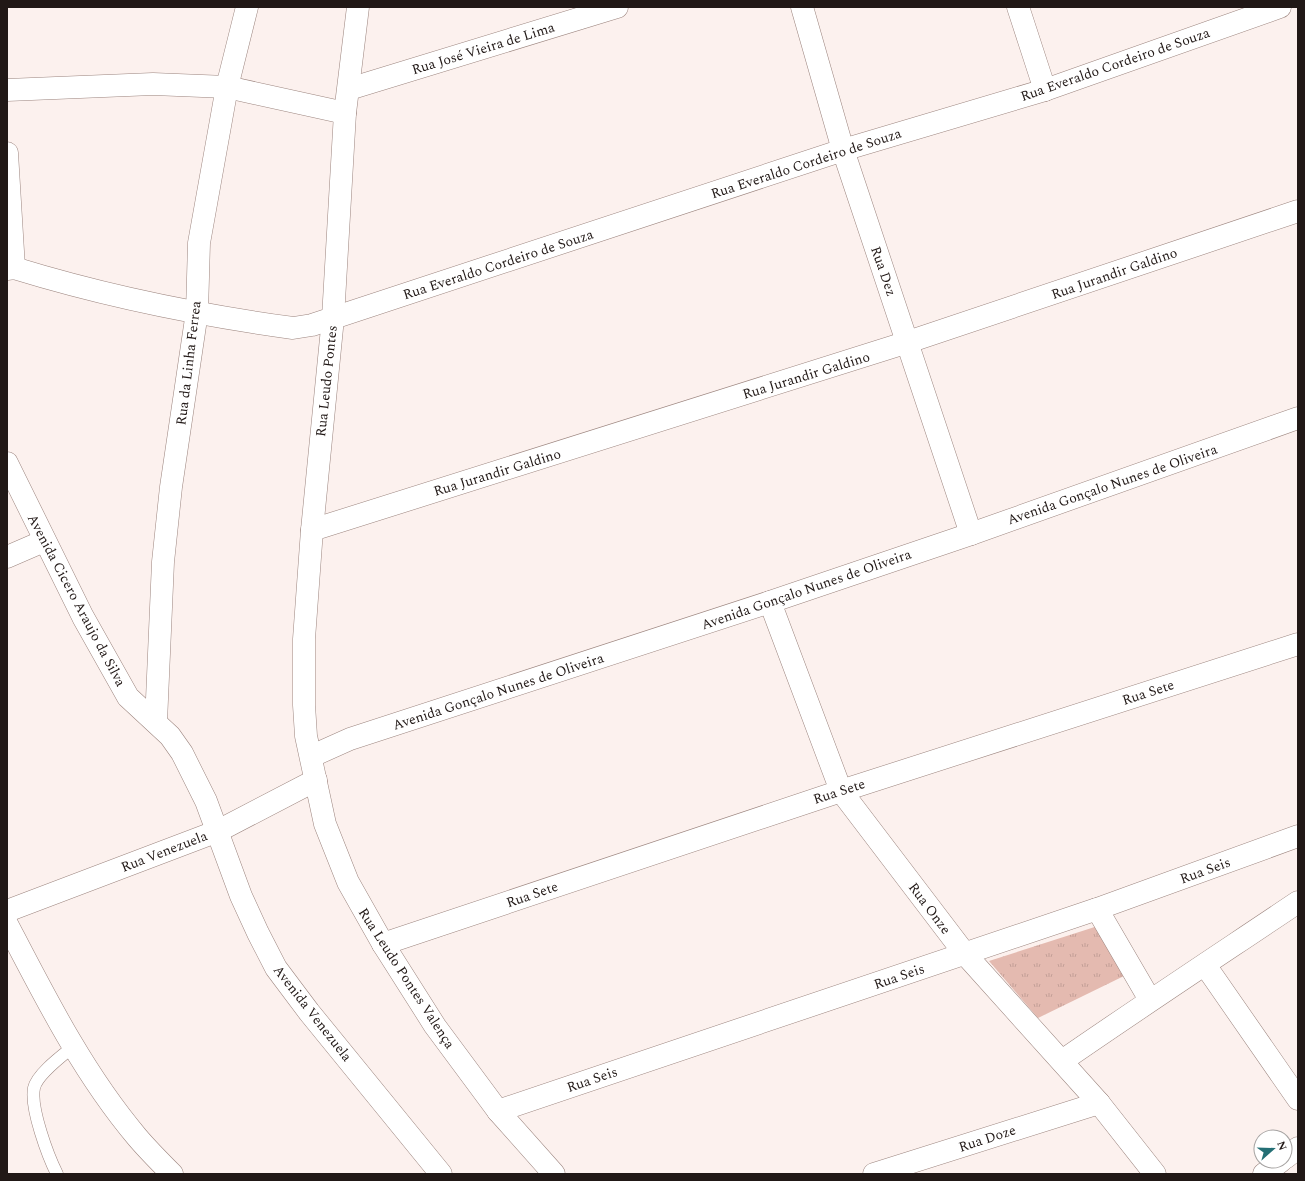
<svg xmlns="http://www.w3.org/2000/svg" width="1305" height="1181" viewBox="0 0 1305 1181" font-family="Spectral,serif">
	<defs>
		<pattern id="grass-tufts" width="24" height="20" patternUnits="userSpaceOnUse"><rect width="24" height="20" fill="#e4bab0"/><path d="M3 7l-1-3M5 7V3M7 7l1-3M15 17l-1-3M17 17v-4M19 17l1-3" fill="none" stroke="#c39f97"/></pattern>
	</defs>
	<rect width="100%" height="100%" fill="#fcf1ee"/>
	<polygon fill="url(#grass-tufts)" points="1104,924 1126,975 1038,1018 989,961"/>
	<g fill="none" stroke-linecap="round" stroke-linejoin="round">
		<g stroke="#9c857f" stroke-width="13">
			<path id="lane" d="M57,1174C48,1156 30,1108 34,1088C37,1074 63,1055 74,1046"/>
		</g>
		<g stroke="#9c857f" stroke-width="23">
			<g id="street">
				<polyline points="358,7 345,113 333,318 312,530 304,639 304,705 306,736 325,824 348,882 383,944 435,1026 498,1111 554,1174"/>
				<polyline points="802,7 843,150 971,534"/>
				<polyline points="1018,7 1045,90"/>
				<polyline points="349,89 617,7"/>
				<polyline points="7,90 153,84 227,87 345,113"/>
				<polyline points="7,153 14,268"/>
				<path d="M7,269L14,268C105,296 198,315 293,328L312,325L843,150L1045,90L1280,7"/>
				<polyline points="7,463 83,617 128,697 170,736 182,753 206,801 241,896 258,933 276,968 309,1012 441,1174"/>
				<polyline points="312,530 908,342 1298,211"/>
				<polyline points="7,557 44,541"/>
				<polyline points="770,602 841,791 965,954 1099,1103 1155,1174"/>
				<polyline points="156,722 163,562 171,487 197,312 199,243 227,87 247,7"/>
				<polyline points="312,756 350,739 770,602 971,534 1298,418"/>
				<polyline points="1097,909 1150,1000"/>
				<polyline points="7,911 218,831 316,780"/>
				<polyline points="383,944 841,791 1298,644"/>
				<polyline points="1205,965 1298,1099"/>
				<path d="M1062,1061C1140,1007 1219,955 1298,902"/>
				<polyline points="498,1111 1097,909 1298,836"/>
				<polyline points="1285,1158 1298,1148"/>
				<polyline points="874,1174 1099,1103"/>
				<polyline points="1264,1174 1281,1161"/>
			</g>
		</g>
		<g stroke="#9c857f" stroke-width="23">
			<path id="secondary" d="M7,924C45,997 83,1073 137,1137C148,1150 160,1162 172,1174"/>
		</g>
		<use href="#lane" stroke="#fff" stroke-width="12"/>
		<use href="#street" stroke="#fff" stroke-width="22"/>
		<use href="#secondary" stroke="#fff" stroke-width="22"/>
	</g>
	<g text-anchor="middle" stroke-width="4" stroke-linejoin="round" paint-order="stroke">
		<g font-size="14" fill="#211816" stroke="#fff">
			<text transform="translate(483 48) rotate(-17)" y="5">Rua José Vieira de Lima</text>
			<text transform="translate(1115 64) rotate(-19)" y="5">Rua Everaldo Cordeiro de Souza</text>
			<text transform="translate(806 163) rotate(-18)" y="5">Rua Everaldo Cordeiro de Souza</text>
			<text transform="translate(498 264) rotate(-18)" y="5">Rua Everaldo Cordeiro de Souza</text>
			<text transform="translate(884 271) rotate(71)" y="5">Rua Dez</text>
			<text transform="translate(1114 273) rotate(-19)" y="5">Rua Jurandir Galdino</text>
			<text transform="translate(188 363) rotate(-83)" y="5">Rua da Linha Ferrea</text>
			<text transform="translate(806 375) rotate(-17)" y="5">Rua Jurandir Galdino</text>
			<text transform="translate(326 381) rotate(-84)" y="5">Rua Leudo Pontes</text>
			<text transform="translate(497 472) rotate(-17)" y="5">Rua Jurandir Galdino</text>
			<text transform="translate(1112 484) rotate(-19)" y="5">Avenida Gonçalo Nunes de Oliveira</text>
			<text transform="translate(806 589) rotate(-19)" y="5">Avenida Gonçalo Nunes de Oliveira</text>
			<text transform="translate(77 600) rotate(62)" y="5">Avenida Cicero Araujo da Silva</text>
			<text transform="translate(498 691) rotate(-18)" y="5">Avenida Gonçalo Nunes de Oliveira</text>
			<text transform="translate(1148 692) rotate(-18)" y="5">Rua Sete</text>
			<text transform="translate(839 791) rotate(-18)" y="5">Rua Sete</text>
			<text transform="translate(164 851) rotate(-21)" y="5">Rua Venezuela</text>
			<text transform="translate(1205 870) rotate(-20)" y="5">Rua Seis</text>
			<text transform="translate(532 894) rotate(-19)" y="5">Rua Sete</text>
			<text transform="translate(930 908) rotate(53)" y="5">Rua Onze</text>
			<text transform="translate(899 976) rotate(-19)" y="5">Rua Seis</text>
			<text transform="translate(407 978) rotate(57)" y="5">Rua Leudo Pontes Valença</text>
			<text transform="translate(313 1013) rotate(52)" y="5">Avenida Venezuela</text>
			<text transform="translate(592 1079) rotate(-19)" y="5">Rua Seis</text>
			<text transform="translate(987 1138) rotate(-18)" y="5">Rua Doze</text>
		</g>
	</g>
	<rect width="1305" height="1181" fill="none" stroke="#211816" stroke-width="16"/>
	<g transform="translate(1273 1149) rotate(70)"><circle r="19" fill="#ffffff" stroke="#a6a3a2"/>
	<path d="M0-3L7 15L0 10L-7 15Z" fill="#246f75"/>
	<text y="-6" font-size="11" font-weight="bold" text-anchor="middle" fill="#211816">N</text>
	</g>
</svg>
